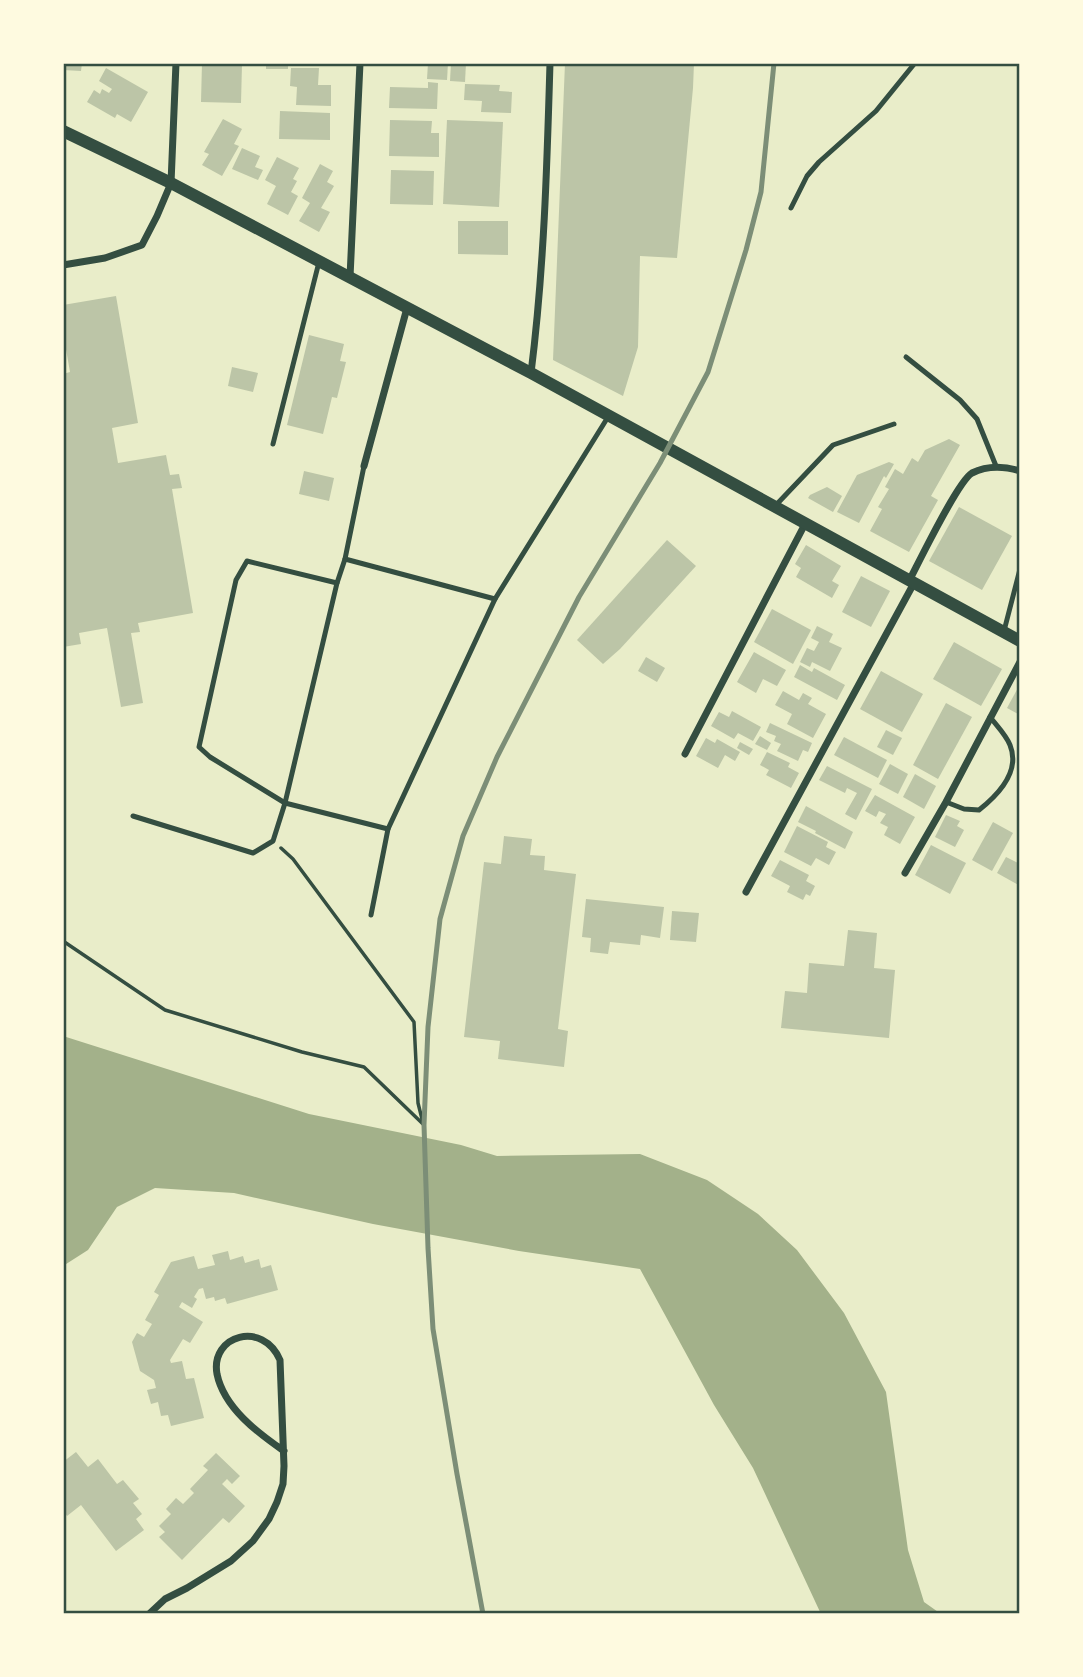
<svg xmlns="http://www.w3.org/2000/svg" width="1083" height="1677" viewBox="0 0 1083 1677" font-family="'Varela Round',sans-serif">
	<rect width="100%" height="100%" fill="#e9edc9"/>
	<polygon fill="#a3b18a" points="63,1036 309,1114 461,1145 497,1156 640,1154 707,1180 758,1214 797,1250 844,1313 886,1392 908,1550 924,1602 941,1614 821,1614 753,1468 714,1405 640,1269 519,1251 373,1224 234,1193 155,1188 117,1207 88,1250 63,1266"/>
	<g fill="#bcc5a7">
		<polygon points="63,63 82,63 81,71 63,70"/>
		<polygon points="202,63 242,64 241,103 201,102"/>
		<rect x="266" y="63" width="22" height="6"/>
		<polygon points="428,63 448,63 447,80 427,79"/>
		<polygon points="451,63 466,63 465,82 450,81"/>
		<polygon points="565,63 694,63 693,88 677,258 640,256 638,347 623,396 553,360"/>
		<polygon points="106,68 148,92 131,122 117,114 115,118 87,102 94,90 100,94 102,89 109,93 112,89 99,81"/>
		<polygon points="291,68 319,68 318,85 331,85 331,106 296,105 297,87 290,86"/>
		<polygon points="428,82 438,83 437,109 389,108 390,87 428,88"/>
		<polygon points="465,84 500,85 499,91 512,92 511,113 481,112 482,101 464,100"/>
		<polygon points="280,111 330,113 330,140 279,139"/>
		<polygon points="223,119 242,129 234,144 239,146 222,176 202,165 209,154 204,152"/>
		<polygon points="390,120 432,121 431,133 439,133 439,157 389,156"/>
		<polygon points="447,120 503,122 499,207 443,204"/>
		<polygon points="242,148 260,156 255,167 263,170 258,180 232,169"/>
		<polygon points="277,157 299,168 293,179 297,181 291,192 298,196 288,215 267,204 276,186 265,180"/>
		<polygon points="320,164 333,171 327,182 334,186 321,208 330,212 319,232 299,221 310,203 302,198"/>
		<polygon points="391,170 434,171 433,205 390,204"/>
		<polygon points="458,221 508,221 508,255 458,254"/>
		<polygon points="116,296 138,423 112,428 118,463 166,455 170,475 179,474 182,488 172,489 193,613 138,623 140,632 131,633 143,703 121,707 107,628 79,633 81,644 63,647 63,374 70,372 63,332 63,305"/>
		<polygon points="309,335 344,344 340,361 346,362 337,398 332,397 323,434 287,425"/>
		<polygon points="232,367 258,373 253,392 228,386"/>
		<polygon points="949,439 960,445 931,496 938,500 909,552 870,531 882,509 878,507 889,489 885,487 895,469 903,474 912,458 918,462 925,450"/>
		<polygon points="889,462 894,464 886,478 884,476 859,523 837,512 857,475"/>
		<polygon points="304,471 334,478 329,501 299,494"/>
		<polygon points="827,487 842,496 833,512 808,498 810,495"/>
		<polygon points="959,507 1012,536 982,590 929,561"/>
		<polygon points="667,540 696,566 620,649 603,664 577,640"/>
		<polygon points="806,545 841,566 832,581 839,585 832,598 796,577 801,568 795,564"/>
		<polygon points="861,576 890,591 871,627 842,612"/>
		<polygon points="772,609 811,630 793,664 754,642"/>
		<polygon points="817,626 833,634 829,642 842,648 830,671 812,662 810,667 800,662 807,648 814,651 819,642 811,638"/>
		<polygon points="954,642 1002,669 981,706 933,679"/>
		<polygon points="754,652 786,670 777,686 763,679 756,693 737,682"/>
		<polygon points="646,657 665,668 657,682 638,671"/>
		<polygon points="800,665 812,672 814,668 845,685 837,700 794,677"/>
		<polygon points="881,671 923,694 902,732 860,709"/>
		<polygon points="1020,684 1020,715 1007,708"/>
		<polygon points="783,691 799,700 803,693 812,698 808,704 826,714 813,738 787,724 792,714 775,705"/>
		<polygon points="946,703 972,717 938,779 913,765"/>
		<polygon points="732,711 761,727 753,741 738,733 734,739 711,726 719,712 729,717"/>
		<polygon points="770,723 812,743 808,752 803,750 798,761 777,751 781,744 774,741 776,736 766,732"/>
		<polygon points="886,730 902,738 893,755 877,747"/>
		<polygon points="760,736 771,743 767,750 755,744"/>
		<polygon points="844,737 887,760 878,778 834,755"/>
		<polygon points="706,738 715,743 717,739 740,752 735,761 725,755 718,768 696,756"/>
		<polygon points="740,742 753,749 749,755 737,748"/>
		<polygon points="767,752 790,763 788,767 799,773 791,788 766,775 769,770 760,765"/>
		<polygon points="890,764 908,774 898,794 879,784"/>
		<polygon points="827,766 872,789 856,820 845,814 857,793 847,788 845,793 819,780"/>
		<polygon points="915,774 936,786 924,809 903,797"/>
		<polygon points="875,795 915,817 900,844 884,835 888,827 880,823 886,814 879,811 876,817 865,811"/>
		<polygon points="806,806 853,832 845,849 815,833 816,831 798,822"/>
		<polygon points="946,815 960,821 957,826 964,830 955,847 935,837"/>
		<polygon points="993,822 1013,833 992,871 972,860"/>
		<polygon points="797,826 828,842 826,847 836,852 829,865 816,858 811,866 784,852"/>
		<polygon points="504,836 532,839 530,855 545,856 544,870 576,874 558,1029 568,1031 564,1067 498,1059 500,1041 464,1037 484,862 501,864"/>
		<polygon points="931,845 966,863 950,894 915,875"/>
		<polygon points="1006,857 1020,864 1020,886 997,873"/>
		<polygon points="780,860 809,875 806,881 815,886 810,896 806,894 803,900 787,892 790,886 771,876"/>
		<polygon points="586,899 664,907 660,938 641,935 640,945 610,942 608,954 590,952 591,938 582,937"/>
		<polygon points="672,911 699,913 696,942 670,940"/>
		<polygon points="848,930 877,933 874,968 895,970 889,1038 781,1028 785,991 807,993 809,963 844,966"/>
		<polygon points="228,1251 230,1260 243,1256 245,1263 259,1259 261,1268 271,1265 278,1290 227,1304 225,1298 215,1301 214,1297 206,1299 203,1288 199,1289 194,1297 197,1299 192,1308 182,1302 179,1307 203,1322 190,1343 183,1339 170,1360 171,1363 182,1361 186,1379 194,1378 204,1418 171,1426 168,1415 161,1416 158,1402 151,1404 147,1390 156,1388 154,1380 140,1371 132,1342 137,1333 144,1337 152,1324 145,1320 159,1295 154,1292 171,1262 194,1256 198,1269 215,1265 212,1255"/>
		<polygon points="76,1452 88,1467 98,1459 117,1484 123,1480 139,1499 133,1503 142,1514 136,1519 144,1530 116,1551 81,1505 67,1516 63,1510 63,1462"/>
		<polygon points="216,1453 240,1476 232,1484 227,1479 222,1484 245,1506 229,1523 223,1518 182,1560 159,1537 165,1532 159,1526 171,1514 166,1509 176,1498 183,1504 194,1493 190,1489 208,1470 203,1466"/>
	</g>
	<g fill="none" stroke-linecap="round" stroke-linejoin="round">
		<g stroke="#344e41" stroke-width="3.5">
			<polyline points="281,848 293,859 414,1022 418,1103 423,1123"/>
			<polyline points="63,941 165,1010 302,1052 364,1067 424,1125"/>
		</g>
		<g stroke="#344e41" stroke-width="5">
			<polyline points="791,208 807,176 819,162 876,111 915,63"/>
			<polyline points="906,357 960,400 977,419 996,466"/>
			<polyline points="273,444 319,262"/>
			<polyline points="776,505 833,445 894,424"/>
			<polyline points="337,583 247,561 236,580 199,747 210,757 285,803 388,829 495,599 345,559"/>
			<polyline points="495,599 608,417"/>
			<polyline points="1004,631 1020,569"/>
			<path d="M946,802L964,809L979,810C998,795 1021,772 1010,745C1006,735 997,726 990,717"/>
			<polyline points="133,816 253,853 273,841 285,803 337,583 345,559 364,466"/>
			<polyline points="371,915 388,829"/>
		</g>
		<g stroke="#344e41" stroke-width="7">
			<polyline points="63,265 105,258 142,245 157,216 171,183 176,63"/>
			<polyline points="350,277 360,63"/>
			<path d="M531,373C544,270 547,167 550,63"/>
			<polyline points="364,466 407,308"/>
			<path d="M909,581C919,562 958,481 972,473C988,465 1004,466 1020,471"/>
			<polyline points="685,754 805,524"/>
			<polyline points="905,873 946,802 1020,662"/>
			<polyline points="746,892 914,583"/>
			<path d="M149,1614L165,1599L187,1588L231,1561L253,1541L269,1519L277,1502L283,1484L284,1466L280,1360C263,1320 210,1335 217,1374C224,1408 258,1433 284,1451"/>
		</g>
		<polyline stroke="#344e41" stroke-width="12" points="63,131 171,183 531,373 1020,641"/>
		<polyline stroke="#7c8e77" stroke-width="5" points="483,1614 457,1474 433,1329 428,1248 424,1125 428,1027 440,919 463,836 497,757 579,597 660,463 708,372 746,250 761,192 774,63"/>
	</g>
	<rect width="1083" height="1677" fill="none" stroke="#fefae0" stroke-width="130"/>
	<rect x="65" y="65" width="953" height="1547" fill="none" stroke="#344e41" stroke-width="2.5"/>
</svg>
